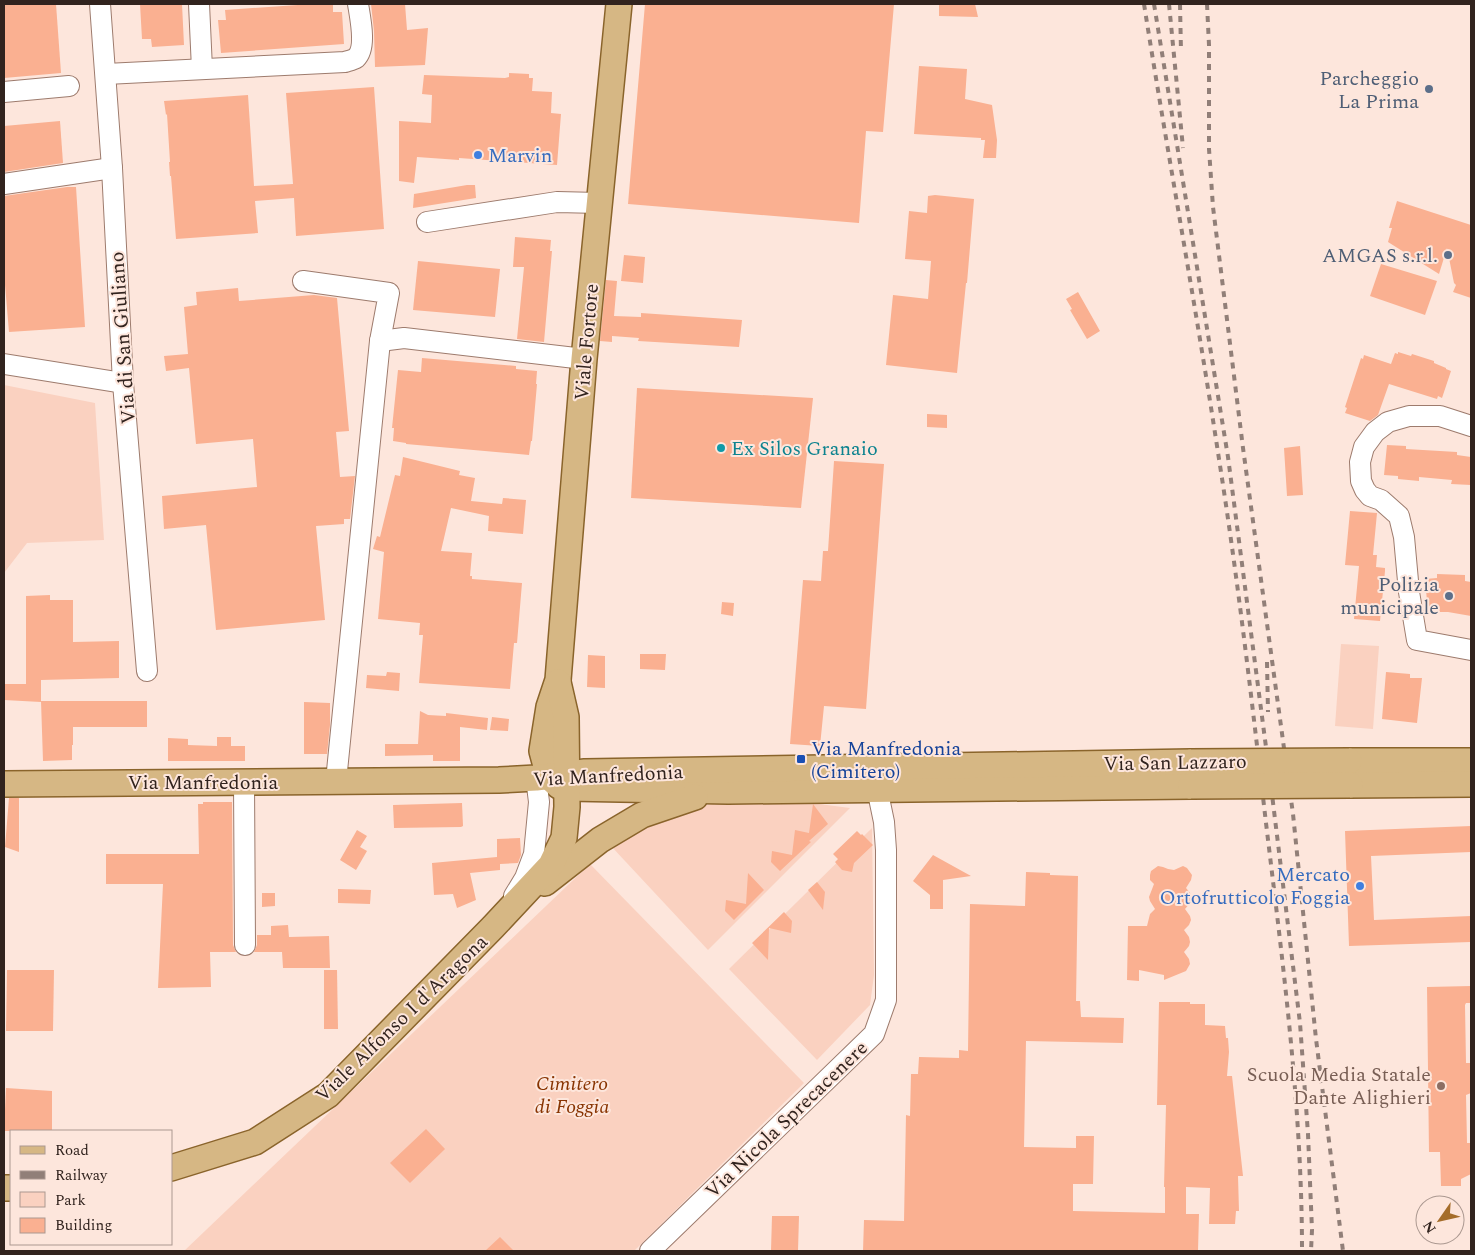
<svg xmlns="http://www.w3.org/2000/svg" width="1475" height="1255" viewBox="0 0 1475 1255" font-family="Spectral,serif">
	<rect width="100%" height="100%" fill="#fde6dc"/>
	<g fill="#fad1c0">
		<polygon points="4,385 95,403 104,540 27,543 4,573"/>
		<polygon points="1341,644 1379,646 1373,729 1335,726"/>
		<polygon points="743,799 796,801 850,808 708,950 611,846 663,812"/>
		<polygon points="872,828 874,975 870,1005 817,1060 729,969"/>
		<polygon points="590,864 804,1083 634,1251 184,1251"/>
	</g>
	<g fill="#fab091">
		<polygon points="4,4 56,4 61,73 4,78"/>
		<polygon points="140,4 182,4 184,45 152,47 151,39 142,39"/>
		<polygon points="312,4 333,4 333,12 342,12 344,44 221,53 218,20 226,20 225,10"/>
		<polygon points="371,4 405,4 407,30 428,28 425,65 375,67 374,31"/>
		<polygon points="645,4 894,4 883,132 866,131 859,223 628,204"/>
		<polygon points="939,4 975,4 978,17 939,16"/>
		<polygon points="919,66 967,69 965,99 992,105 997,140 996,158 983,158 985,140 981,140 981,138 914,134"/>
		<polygon points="509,73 529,74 529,78 533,78 532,91 552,92 551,113 561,114 557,165 459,158 459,160 417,157 414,183 399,181 399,121 431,123 432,95 422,94 424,75 505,78 509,77"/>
		<polygon points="374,87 384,229 296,236 294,198 255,201 258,233 176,239 171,176 170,176 169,162 170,162 167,114 166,115 164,101 248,95 254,186 293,184 286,93"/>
		<polygon points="60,121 63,163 4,172 4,126"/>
		<polygon points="467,185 475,185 476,198 413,208 414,194"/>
		<polygon points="67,187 76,187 85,327 9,332 5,285 4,285 4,196"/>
		<polygon points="935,195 974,199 967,283 966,283 957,373 886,365 893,295 928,299 931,261 905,259 909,211 927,213 928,196"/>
		<polygon points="1397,201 1471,225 1471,298 1453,292 1456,285 1454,283 1447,248 1439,274 1388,242 1392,228 1389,228"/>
		<polygon points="515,237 551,240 550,251 552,251 544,342 517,339 524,267 513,267"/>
		<polygon points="624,255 645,257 643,283 621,281"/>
		<polygon points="418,261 500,269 495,317 413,310"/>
		<polygon points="1381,264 1437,281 1425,315 1370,296"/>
		<polygon points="606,280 617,281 614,316 641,317 641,313 742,320 739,347 638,341 639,338 612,336 612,342 600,341"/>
		<polygon points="238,288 239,301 314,295 337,298 349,431 336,432 340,477 355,476 350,519 344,519 344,524 316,526 325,620 216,630 206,525 164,529 162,496 257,487 253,439 196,444 189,368 166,371 164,356 188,354 184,307 197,305 196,292"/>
		<polygon points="1078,292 1100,331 1087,339 1070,310 1072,309 1066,299"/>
		<polygon points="1398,352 1411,356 1412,354 1434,361 1434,363 1446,368 1446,369 1451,371 1442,398 1438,396 1437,399 1389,384 1378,415 1370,421 1345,413 1347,408 1345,407 1361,358 1363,359 1364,355 1391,364 1395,353 1398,354"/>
		<polygon points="422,358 516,366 516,369 537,371 536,384 537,384 532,441 531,441 529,455 406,444 406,443 393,441 394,428 392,428 398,370 421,372"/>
		<polygon points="637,388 813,398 801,508 631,498"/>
		<polygon points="927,414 947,415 947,428 927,427"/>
		<polygon points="1387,445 1406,446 1406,449 1457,452 1457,455 1471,457 1471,485 1451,484 1452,480 1419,477 1419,481 1398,479 1398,476 1384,475"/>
		<polygon points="1300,446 1303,495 1287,496 1284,448"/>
		<polygon points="403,457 460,471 459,475 475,478 471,501 502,504 503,498 526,500 523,534 488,531 489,516 451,508 441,551 472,553 470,576 472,576 472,579 522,583 517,643 514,643 510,689 419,683 423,635 419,635 420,623 378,619 384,552 373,549 377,536 380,537 395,475 400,476"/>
		<polygon points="834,461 884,464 866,709 824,706 820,746 790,744 803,580 821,581 823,551 828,551"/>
		<polygon points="1350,511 1377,513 1373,555 1377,555 1376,567 1385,568 1385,571 1380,621 1354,619 1359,566 1345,565"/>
		<polygon points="1437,574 1465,575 1465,581 1471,582 1471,616 1448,612 1428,612 1425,579 1437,578"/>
		<polygon points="50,595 50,600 73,600 73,642 119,641 119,678 41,680 41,702 4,700 4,684 26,684 26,596"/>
		<polygon points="722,602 734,603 733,616 721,614"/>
		<polygon points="640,654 666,654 665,670 640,669"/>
		<polygon points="588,655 605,656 605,688 587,687"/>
		<polygon points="387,672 400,673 399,691 366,688 367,675 386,676"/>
		<polygon points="1386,672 1410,674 1410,678 1422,678 1417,723 1382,719"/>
		<polygon points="41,701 147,701 147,727 73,727 73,745 72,745 72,760 43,761"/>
		<polygon points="304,702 330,703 330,725 327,754 304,754"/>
		<polygon points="420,711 428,715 446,716 446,713 488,718 487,730 460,727 460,761 433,761 433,755 385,756 385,744 418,744"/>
		<polygon points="492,717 509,719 508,731 490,730"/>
		<polygon points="217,737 231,737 231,746 245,746 245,761 168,761 168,738 188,739 188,745 217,746"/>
		<polygon points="9,798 19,798 19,852 5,847"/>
		<polygon points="203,802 232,802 233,945 236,952 210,952 211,987 158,988 163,884 106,884 106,854 199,854 198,804 203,804"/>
		<polygon points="462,803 463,826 461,827 394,828 393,805"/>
		<polygon points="813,804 828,824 809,841 811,842 780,871 771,862 772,851 792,855 795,830 809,833"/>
		<polygon points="1471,826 1471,852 1371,856 1374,920 1471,916 1471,942 1349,946 1345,831"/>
		<polygon points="357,830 367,836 360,847 367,851 356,870 340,860"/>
		<polygon points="857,831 861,835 862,834 873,845 854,863 852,872 842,870 835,862 838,859 833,854"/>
		<polygon points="520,838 521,855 518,863 500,864 500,870 470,873 476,900 457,908 453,894 434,895 432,863 497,857 497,839"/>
		<polygon points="933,855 971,876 943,880 943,909 930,909 930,895 913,881"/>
		<polygon points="1158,866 1163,867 1168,869 1174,870 1183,866 1187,868 1192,875 1191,880 1186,888 1191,894 1191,899 1190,903 1185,909 1190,916 1191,920 1189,925 1184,930 1189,937 1190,942 1189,946 1184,952 1189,959 1190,964 1186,971 1164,980 1164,975 1139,970 1139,981 1127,980 1128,926 1147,926 1150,914 1155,909 1150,901 1149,897 1154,884 1150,880 1150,875 1151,871"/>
		<polygon points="1026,872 1050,873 1050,875 1078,876 1076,1001 1080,1001 1081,1017 1124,1018 1123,1043 1026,1041 1024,1147 1076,1148 1076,1136 1094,1136 1093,1184 1073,1184 1073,1211 1165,1213 1165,1187 1164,1187 1166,1105 1157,1105 1159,1002 1190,1002 1190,1004 1205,1004 1205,1025 1225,1026 1226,1038 1228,1038 1229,1052 1227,1076 1232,1076 1243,1176 1238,1176 1239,1211 1236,1211 1235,1224 1209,1224 1210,1188 1186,1187 1186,1214 1199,1214 1198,1251 863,1251 864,1220 904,1221 906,1115 910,1116 911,1074 918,1074 919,1057 959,1058 959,1050 968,1051 970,904 1025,906"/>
		<polygon points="748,873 764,890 734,920 725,911 726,900 746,904"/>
		<polygon points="817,882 825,892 823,910 808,890"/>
		<polygon points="338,889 371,890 370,904 338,903"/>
		<polygon points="262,893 275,893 275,906 262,907"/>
		<polygon points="784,912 792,921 791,933 769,928 768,960 752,943"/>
		<polygon points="288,925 289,937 329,936 330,968 283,968 282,952 254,952 257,945 257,935 271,935 271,926"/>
		<polygon points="7,970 54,970 53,1031 6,1031"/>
		<polygon points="324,970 337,970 338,1029 324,1029"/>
		<polygon points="1471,986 1471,1003 1466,1003 1465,1005 1466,1063 1471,1063 1471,1093 1466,1095 1467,1143 1471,1143 1471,1174 1461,1179 1461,1186 1441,1186 1440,1152 1429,1152 1427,987"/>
		<polygon points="6,1088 52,1091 52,1131 4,1131"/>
		<polygon points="426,1129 445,1149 410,1183 390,1163"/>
		<polygon points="772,1216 799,1216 798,1251 771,1251"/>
		<polygon points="500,1237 514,1251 485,1251"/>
	</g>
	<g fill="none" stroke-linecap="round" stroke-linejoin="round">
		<g stroke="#9d7b6d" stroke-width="22">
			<g id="minor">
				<polyline points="100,4 112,168 123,383 147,671"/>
				<polyline points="199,4 202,69"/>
				<path d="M106,74L345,62C348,61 353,60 356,58C367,48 360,17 358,4"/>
				<polyline points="4,92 69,86"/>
				<polyline points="4,184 112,168"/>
				<polyline points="427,222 557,202 599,203"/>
				<polyline points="303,281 389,293 380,341 336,781"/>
				<polyline points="380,341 404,338 584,359"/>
				<polyline points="4,364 123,383"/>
				<polyline points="1471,426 1440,416 1409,416 1388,422 1375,432 1364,447 1360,462 1361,481 1365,490 1370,496 1381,500 1399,516 1404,537 1409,592 1417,640 1471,650"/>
				<polyline points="244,782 245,945"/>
				<polyline points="514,896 525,878 534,854 539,802 536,778"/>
				<polyline points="650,1251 874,1034 886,1000 886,850 884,822 879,798 878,776"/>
			</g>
		</g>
		<g stroke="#8a642b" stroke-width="28">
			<g id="major">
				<polyline points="619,4 584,359 558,680 549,707 542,751 549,777 559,786 567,788 728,791 1191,786"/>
				<polyline points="1349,761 1471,761"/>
				<polyline points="4,784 499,780 536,778 585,772 1191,762"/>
				<polyline points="1350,785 1471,784"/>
				<polyline points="545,883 600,840 642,815 695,797"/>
				<polyline points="171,1168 255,1142 328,1095 493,927 551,865 564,838 567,807 566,717 558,682"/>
				<polyline points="4,1188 11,1188"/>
			</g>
		</g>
		<use href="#minor" stroke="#fff" stroke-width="20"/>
		<use href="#major" stroke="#d6b784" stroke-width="25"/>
		<g stroke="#917f78" stroke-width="4" stroke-dasharray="6 6" stroke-linecap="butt">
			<path d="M1144,4C1168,156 1196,307 1219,459C1238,580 1252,702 1266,823C1283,965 1302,1108 1302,1251"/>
			<polyline points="1154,4 1228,457 1269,770 1300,1023 1308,1134 1312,1230 1311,1251"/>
			<polyline points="1169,4 1183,148"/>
			<polyline points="1180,4 1181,52"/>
			<polyline points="1207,4 1209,45 1209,149 1213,207 1243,448 1293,814 1316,1039 1343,1251"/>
			<polyline points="1267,662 1268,712"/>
		</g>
		<g stroke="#8a642b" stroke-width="28" stroke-linecap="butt">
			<g id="major-bridge">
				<polyline points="1191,762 1349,761"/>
				<polyline points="1191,786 1350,785"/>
			</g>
		</g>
		<use href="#major-bridge" stroke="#d6b784" stroke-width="25"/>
	</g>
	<g fill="#5c6f8a" stroke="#fde6dc" stroke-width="2">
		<circle cx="1429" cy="89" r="5"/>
		<circle cx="1448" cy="255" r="5"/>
		<circle cx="1449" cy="596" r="5"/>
	</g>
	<g fill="#3f7fe0" stroke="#fde6dc" stroke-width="2">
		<circle cx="478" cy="155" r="5"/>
		<circle cx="1360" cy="886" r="5"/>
	</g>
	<circle fill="#0f9aa8" stroke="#fde6dc" stroke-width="2" cx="721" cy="448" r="5"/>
	<rect fill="#1a4fb4" stroke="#fde6dc" stroke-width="2" x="796" y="754" width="10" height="10" rx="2.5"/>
	<circle fill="#8d6e63" stroke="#fde6dc" stroke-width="2" cx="1441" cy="1086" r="5"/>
	<g text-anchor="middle" stroke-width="4" stroke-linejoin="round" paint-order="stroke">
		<g font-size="20" fill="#4e5e75" stroke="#fde6dc" text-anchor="end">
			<text x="1419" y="85">Parcheggio<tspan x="1419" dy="23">La Prima</tspan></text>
			<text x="1438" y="262">AMGAS s.r.l.</text>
			<text x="1439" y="591">Polizia<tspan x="1439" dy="23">municipale</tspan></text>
		</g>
		<g font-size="20" fill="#366cbe" stroke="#fde6dc" text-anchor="start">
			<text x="488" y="162">Marvin</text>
			<text x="1350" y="881" text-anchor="end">Mercato<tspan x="1350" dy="23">Ortofrutticolo Foggia</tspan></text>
		</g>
		<g font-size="20" fill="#31231e" stroke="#fde6dc">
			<text transform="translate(122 338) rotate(-94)" y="7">Via di San Giuliano</text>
			<text transform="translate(586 342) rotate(-85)" y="7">Viale Fortore</text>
			<text transform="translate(1175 762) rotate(-1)" y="7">Via San Lazzaro</text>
			<text transform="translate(608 775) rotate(-3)" y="7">Via Manfredonia</text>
			<text x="203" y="789">Via Manfredonia</text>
			<text transform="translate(401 1018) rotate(-44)" y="7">Viale Alfonso I d'Aragona</text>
			<text transform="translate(786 1119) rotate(-44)" y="7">Via Nicola Sprecacenere</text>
		</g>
		<g font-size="20" fill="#0d838f" stroke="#fde6dc" text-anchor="start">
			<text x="731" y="455">Ex Silos Granaio</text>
		</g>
		<g font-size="20" fill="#164399" stroke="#fde6dc" text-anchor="start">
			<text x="811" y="755">Via Manfredonia<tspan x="811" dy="23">(Cimitero)</tspan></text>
		</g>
		<g font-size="20" fill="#785e54" stroke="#fde6dc" text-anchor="end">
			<text x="1431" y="1081">Scuola Media Statale<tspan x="1431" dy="23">Dante Alighieri</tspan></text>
		</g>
		<g font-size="20" font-style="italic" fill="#883402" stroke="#fde6dc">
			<text x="572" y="1090">Cimitero<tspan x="572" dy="23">di Foggia</tspan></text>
		</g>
	</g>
	<rect width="1475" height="1255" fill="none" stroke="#31231e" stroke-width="10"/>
	<rect x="10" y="1130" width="162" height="115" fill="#fde6dc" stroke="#ab9890"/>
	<rect x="20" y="1146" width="25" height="8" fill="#d6b784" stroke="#ab9890"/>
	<text x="55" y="1155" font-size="15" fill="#31231e">Road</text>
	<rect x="20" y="1171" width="25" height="8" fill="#917f78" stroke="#ab9890"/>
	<text x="55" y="1180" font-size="15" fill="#31231e">Railway</text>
	<rect x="20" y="1192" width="25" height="15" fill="#fad1c0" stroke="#ab9890"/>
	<text x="55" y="1205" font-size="15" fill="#31231e">Park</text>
	<rect x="20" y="1218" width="25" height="15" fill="#fab091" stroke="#ab9890"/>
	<text x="55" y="1230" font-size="15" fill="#31231e">Building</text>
	<g transform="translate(1440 1220) rotate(236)"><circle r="24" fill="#fde6dc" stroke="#ab9890"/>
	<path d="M0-4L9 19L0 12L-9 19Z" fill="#a56d2a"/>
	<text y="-8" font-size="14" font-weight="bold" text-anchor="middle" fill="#31231e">N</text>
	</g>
</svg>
